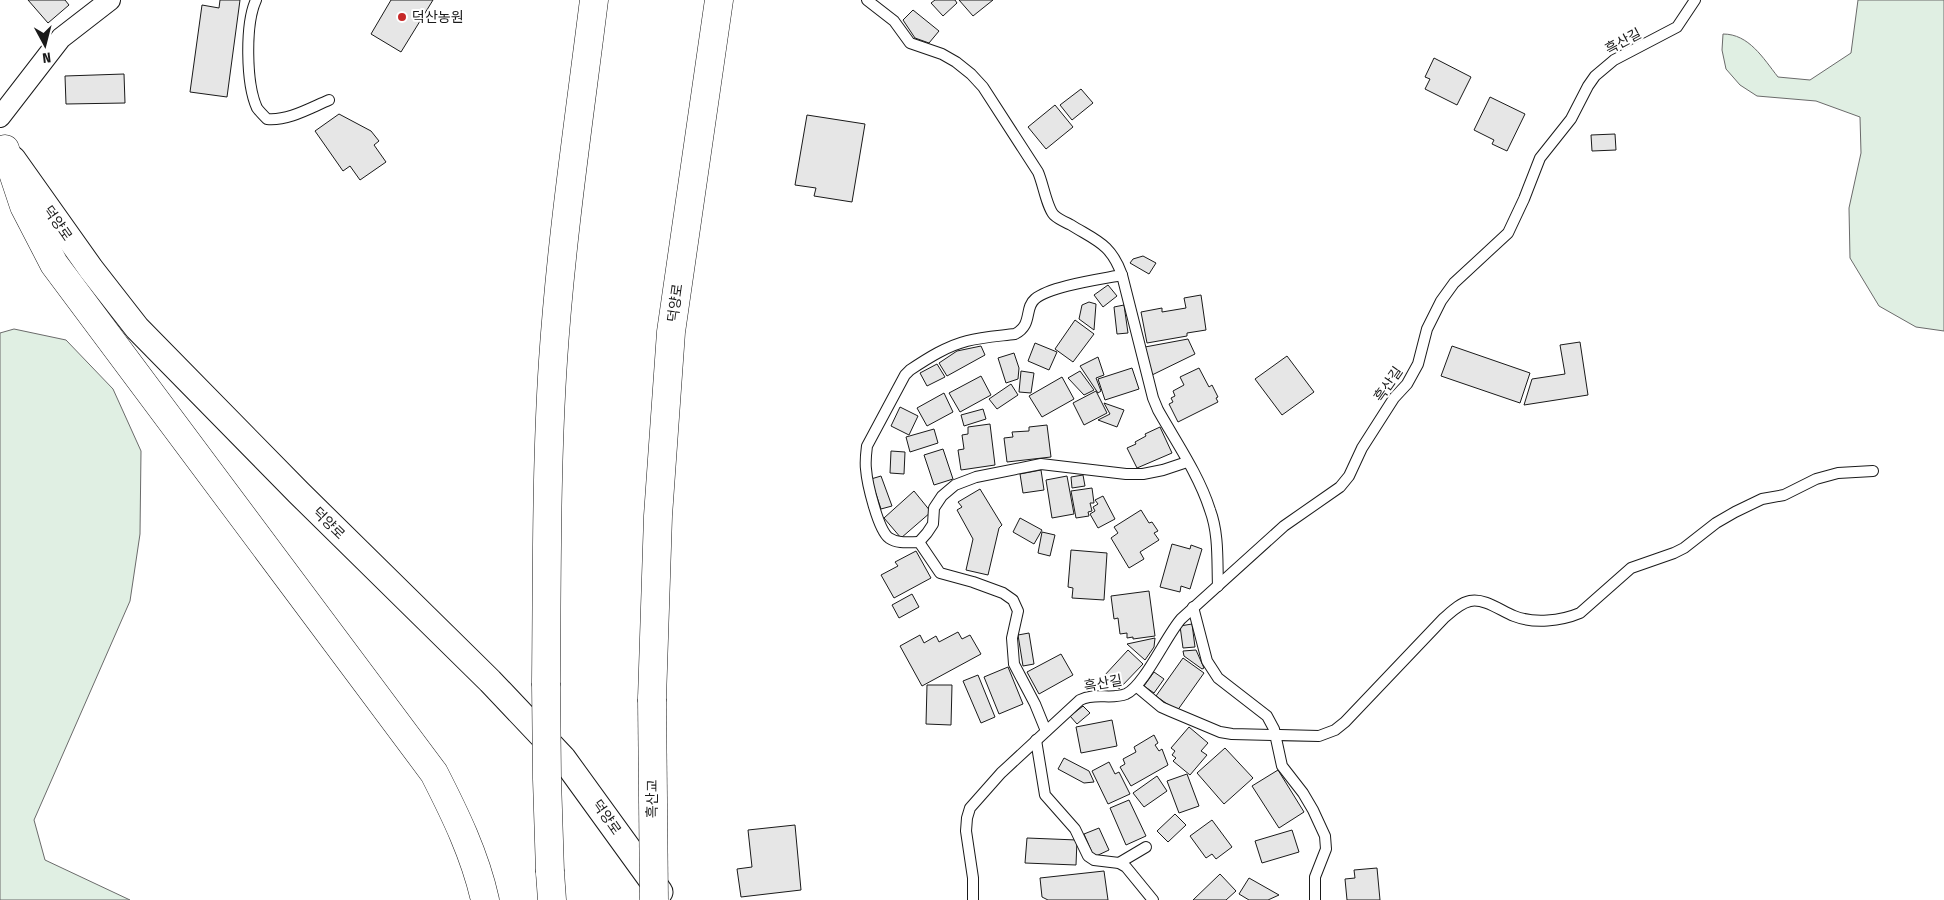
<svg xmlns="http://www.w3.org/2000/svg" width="1944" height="900" viewBox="0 0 1944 900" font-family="'Fira Sans Condensed','Noto Sans KR',sans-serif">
	<rect width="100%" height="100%" fill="#fff"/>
	<g fill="#e0efe3" stroke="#6a6a6a">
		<path d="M1858,0H1944V331L1916,327L1879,306L1850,258L1849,208L1861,153L1860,117L1816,101L1757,96L1740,85L1726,69L1722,50L1723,34C1749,34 1763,58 1778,77L1810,80L1851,53Z"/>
		<polygon points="14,329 66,340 113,389 141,451 140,534 130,601 34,820 45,860 130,900 0,900 0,333"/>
	</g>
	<g fill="#e6e6e6" stroke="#1a1a1a">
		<polygon points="28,0 65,0 69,5 48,23"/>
		<polygon points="220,0 240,0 227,97 190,92 202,5 219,8"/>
		<polygon points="391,0 433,0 401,52 371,34"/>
		<polygon points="935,0 955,0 957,3 943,16 931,3"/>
		<polygon points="959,0 993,0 973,16"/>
		<polygon points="913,10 939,31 929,43 915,38 903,20"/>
		<polygon points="1434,58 1471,77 1457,105 1425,89 1430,79 1425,77"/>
		<polygon points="124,74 125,103 66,104 65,76"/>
		<polygon points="1081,89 1093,103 1072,120 1060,105"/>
		<polygon points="1490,97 1525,114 1507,151 1492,144 1494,140 1474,130"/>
		<polygon points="1055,105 1073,127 1046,149 1028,127"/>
		<polygon points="339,114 371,131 379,141 374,145 386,162 360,180 350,166 343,171 315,131"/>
		<polygon points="807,115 865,124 852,202 814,196 816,188 795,185"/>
		<polygon points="1615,134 1616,150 1592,151 1591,135"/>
		<polygon points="1143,256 1156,263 1149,274 1130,263 1133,259"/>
		<polygon points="1108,285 1117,296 1103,307 1094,295"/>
		<polygon points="1201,295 1206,330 1187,333 1187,336 1147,343 1141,312 1162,308 1162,312 1186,308 1184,298"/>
		<polygon points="1089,302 1096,304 1094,330 1079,319 1082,305"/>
		<polygon points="1124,305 1128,333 1117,334 1114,307"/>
		<polygon points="1075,320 1094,334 1073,362 1055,349"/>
		<polygon points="1188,339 1195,354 1152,375 1145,347"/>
		<polygon points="1580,342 1588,395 1524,405 1532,379 1565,374 1560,345"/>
		<polygon points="1035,343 1057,352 1049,370 1028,361"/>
		<polygon points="981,346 985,355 947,376 939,363 957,351"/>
		<polygon points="1452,346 1530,373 1520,403 1441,376"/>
		<polygon points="1014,353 1019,368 1018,379 1006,383 998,358"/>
		<polygon points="1287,356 1314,392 1282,415 1255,379"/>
		<polygon points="1098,357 1104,375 1096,378 1101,391 1098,393 1080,366"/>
		<polygon points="937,364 945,377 927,386 920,373"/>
		<polygon points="1132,368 1139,389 1105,400 1098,379"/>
		<polygon points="1199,368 1209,387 1212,385 1218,397 1216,398 1218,402 1178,422 1169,404 1173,402 1171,398 1175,396 1173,391 1184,385 1180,377"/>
		<polygon points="1021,371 1034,373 1031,393 1019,392"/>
		<polygon points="1080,371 1094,390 1084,395 1068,378"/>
		<polygon points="981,376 991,395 960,412 949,393"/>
		<polygon points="1062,377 1074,399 1042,417 1029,396"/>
		<polygon points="1011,384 1018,395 997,409 989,399"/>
		<polygon points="1096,391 1107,413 1084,425 1073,403"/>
		<polygon points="944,393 953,412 927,426 917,408"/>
		<polygon points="1104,403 1124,410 1117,427 1098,420 1110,414"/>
		<polygon points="900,407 918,416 909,435 891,426"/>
		<polygon points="983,409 986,419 964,426 961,415"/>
		<polygon points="990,424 995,465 961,470 958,450 964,449 962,435 968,434 968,427"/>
		<polygon points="1047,425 1051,457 1007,462 1004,438 1013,437 1012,432 1029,431 1029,427"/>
		<polygon points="1160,427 1172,453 1137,468 1127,448 1136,444 1135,442 1146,436 1145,434"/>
		<polygon points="934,429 938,443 910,452 906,437"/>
		<polygon points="943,449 953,479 934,485 924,455"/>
		<polygon points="891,451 905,452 904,474 890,473"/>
		<polygon points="1041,470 1044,490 1023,493 1020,474"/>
		<polygon points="1083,475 1085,486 1072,488 1071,477"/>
		<polygon points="881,476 892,506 881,509 871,479"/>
		<polygon points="1067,476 1074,514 1052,518 1046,480"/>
		<polygon points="1092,488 1094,503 1090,503 1092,511 1088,512 1089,516 1076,518 1071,491"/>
		<polygon points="980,489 1002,525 999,528 988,575 966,570 973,539 957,510 962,507 958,502"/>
		<polygon points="914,491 931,512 901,538 884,518"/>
		<polygon points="1103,496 1115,519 1098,528 1090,514 1095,511 1093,507 1098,504 1095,500"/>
		<polygon points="1141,510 1149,523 1152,522 1158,531 1154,533 1159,540 1140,552 1144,559 1129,568 1111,538 1118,533 1114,527"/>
		<polygon points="1020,518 1042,530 1034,544 1013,532"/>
		<polygon points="1042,532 1055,535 1050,556 1038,553"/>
		<polygon points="1172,544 1190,549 1191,545 1202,549 1190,589 1181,586 1180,592 1160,587"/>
		<polygon points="1071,550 1107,553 1104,600 1072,598 1073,588 1068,587"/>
		<polygon points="916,551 931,578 894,598 881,575 898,566 895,562"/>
		<polygon points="1149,591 1155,636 1133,639 1133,637 1127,638 1127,633 1120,634 1118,618 1114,619 1111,596"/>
		<polygon points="912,594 919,607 899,618 892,605"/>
		<polygon points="1192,624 1195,647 1183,648 1180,626"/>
		<polygon points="958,632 962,639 970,635 981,654 922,686 900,646 920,635 924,643 936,636 939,642"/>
		<polygon points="1029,633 1034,664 1023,666 1018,635"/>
		<polygon points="1155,638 1154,647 1145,660 1127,644"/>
		<polygon points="1128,650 1143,664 1119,689 1104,676"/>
		<polygon points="1196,650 1204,668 1202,669 1184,656 1183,651"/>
		<polygon points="1061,654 1073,675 1039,694 1027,672"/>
		<polygon points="1183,658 1204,673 1177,711 1156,696"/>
		<polygon points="1008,667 1023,704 999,714 984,677"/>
		<polygon points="1154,672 1164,679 1154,693 1144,686"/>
		<polygon points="978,675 995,717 981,723 963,681"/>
		<polygon points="927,685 952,685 951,725 926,724"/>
		<polygon points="1083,706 1090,713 1077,724 1070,716"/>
		<polygon points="1112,720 1117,746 1081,753 1076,727"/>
		<polygon points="1189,727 1208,743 1201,751 1207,755 1190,775 1173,761 1176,758 1172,755 1175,751 1171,748"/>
		<polygon points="1154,735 1158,743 1155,745 1159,751 1162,749 1168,765 1131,786 1120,767 1125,764 1123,759 1136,752 1134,747"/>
		<polygon points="1225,748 1253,778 1224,804 1197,773"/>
		<polygon points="1064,758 1089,771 1094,782 1084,783 1058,769"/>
		<polygon points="1109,762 1115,774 1119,772 1130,794 1108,804 1092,771"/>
		<polygon points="1278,770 1304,812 1279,828 1252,786"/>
		<polygon points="1187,774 1199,806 1179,813 1167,781"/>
		<polygon points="1157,776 1167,791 1144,807 1133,793"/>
		<polygon points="1129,800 1146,836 1126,845 1110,808"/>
		<polygon points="1175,814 1186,825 1168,842 1157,831"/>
		<polygon points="1212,820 1232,847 1216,859 1212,854 1206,858 1190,836"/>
		<polygon points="795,825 801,890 741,897 737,869 752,867 748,830"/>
		<polygon points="1099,828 1109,850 1094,857 1084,834"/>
		<polygon points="1292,830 1299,852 1262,863 1255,841"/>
		<polygon points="1027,838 1077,840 1076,865 1025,863"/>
		<polygon points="1377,868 1380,900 1347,900 1345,879 1355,878 1354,870"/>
		<polygon points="1104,871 1108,900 1048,900 1042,897 1040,878"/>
		<polygon points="1220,874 1236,891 1226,900 1193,900"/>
		<polygon points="1249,878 1279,895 1268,900 1249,900 1239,894"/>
	</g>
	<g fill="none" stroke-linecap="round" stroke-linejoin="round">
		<g stroke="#1a1a1a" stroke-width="12">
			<g id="service">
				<path d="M256,0C245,24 246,84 257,108C260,112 264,116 267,119C288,121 310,108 329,100"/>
				<path d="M867,0L894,21L910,43L942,54L956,62L971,74L983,87L1038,172C1043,183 1047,208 1054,215C1058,219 1065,222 1071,225C1097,241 1111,244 1122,275L1153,398L1158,410C1176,442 1199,475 1210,510C1219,534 1217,561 1218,586"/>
				<polyline points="919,542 927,533 933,524 934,508 942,496 955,485 976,477 1041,464 1126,474 1143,474 1163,470 1187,462"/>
				<polyline points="1193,607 1207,661 1218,678 1267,716 1274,729 1282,766 1303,793 1313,810 1325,836 1326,849 1315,877 1315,900"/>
				<path d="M1137,687L1161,707L1170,711L1220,732L1232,734L1319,736L1335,730L1345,722L1444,618C1451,612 1460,603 1470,601C1485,598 1501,611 1514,616C1534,624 1561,621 1580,613L1631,568L1674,553L1684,548L1716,523L1735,512L1762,499L1784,495L1816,479L1838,473L1873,471"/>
				<path d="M1046,731L1035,704L1014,664L1012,638L1018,611L1013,600L1003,593L973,582L940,573L919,542C909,542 898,544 889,538C878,530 867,483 866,469C865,461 866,454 867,446L905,375L910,370C928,358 947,346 967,341C982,337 999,336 1015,334C1033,325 1024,308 1035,299C1050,286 1102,279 1122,275"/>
				<polyline points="1036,740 1045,795 1075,829 1088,856 1094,860 1119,863 1126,867 1153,900"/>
				<polyline points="1119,863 1146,847"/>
				<path d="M973,900V878L966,831L967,818L970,808L1001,773L1080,700C1095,692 1111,700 1126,694C1144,686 1166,636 1181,619L1284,526L1340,487L1349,476L1362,448L1394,398L1407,384L1418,364L1427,329L1441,301L1454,283L1508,233L1524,199L1540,158L1571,119L1588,86L1595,76L1614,60L1677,27L1695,0"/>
			</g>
		</g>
		<g stroke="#1a1a1a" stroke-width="22">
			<polyline id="minor" points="0,117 61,38 110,0"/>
		</g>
		<g stroke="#1a1a1a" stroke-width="27">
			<polyline id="tertiary" points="13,159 91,269 137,328 299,493 490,681 563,758 660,892"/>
		</g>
		<g stroke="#1a1a1a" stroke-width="29">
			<g id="secondary">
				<path d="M5,149L24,206L54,264L434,773C455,814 475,855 485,900"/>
				<path d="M546,683C547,576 546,468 553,361C561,240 579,120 594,0"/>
				<polyline points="652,699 658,516 671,332 719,0"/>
				<polyline points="550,872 552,900"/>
			</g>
		</g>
		<use href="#service" stroke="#fff" stroke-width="10"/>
		<use href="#minor" stroke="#fff" stroke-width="20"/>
		<use href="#tertiary" stroke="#fff" stroke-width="25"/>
		<use href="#secondary" stroke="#fff" stroke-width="28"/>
		<g stroke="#1a1a1a" stroke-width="29" stroke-linecap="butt">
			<g id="secondary-bridge">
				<polyline points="546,683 547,779 550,872"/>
				<polyline points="652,699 654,900"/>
			</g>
		</g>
		<use href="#secondary-bridge" stroke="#fff" stroke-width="28"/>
	</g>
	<circle fill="#c62828" stroke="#fff" stroke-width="2" cx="402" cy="17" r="5"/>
	<g text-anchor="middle" stroke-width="4" stroke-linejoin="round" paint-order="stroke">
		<g font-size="14" fill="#1a1a1a" stroke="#fff" text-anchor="start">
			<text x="412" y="22">덕산농원</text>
		</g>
		<g font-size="14" fill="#1a1a1a" stroke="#fff">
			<text transform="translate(1623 41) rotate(-28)" y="5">흑산길</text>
			<text transform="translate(58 223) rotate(55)" y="5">덕양로</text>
			<text transform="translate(675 303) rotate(-82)" y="5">덕양로</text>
			<text transform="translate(1388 384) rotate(-55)" y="5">흑산길</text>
			<text transform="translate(329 523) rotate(45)" y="5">덕양로</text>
			<text transform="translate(1103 683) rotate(-10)" y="5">흑산길</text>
			<text transform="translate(652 799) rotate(-90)" y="5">흑산교</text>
			<text transform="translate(607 817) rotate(55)" y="5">덕양로</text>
		</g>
	</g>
	<g transform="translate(45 45) rotate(173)" stroke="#ffffff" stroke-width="4" paint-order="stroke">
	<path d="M0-4L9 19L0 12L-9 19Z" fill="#1a1a1a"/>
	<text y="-8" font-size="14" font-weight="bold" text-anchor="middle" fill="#1a1a1a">N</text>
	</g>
</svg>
